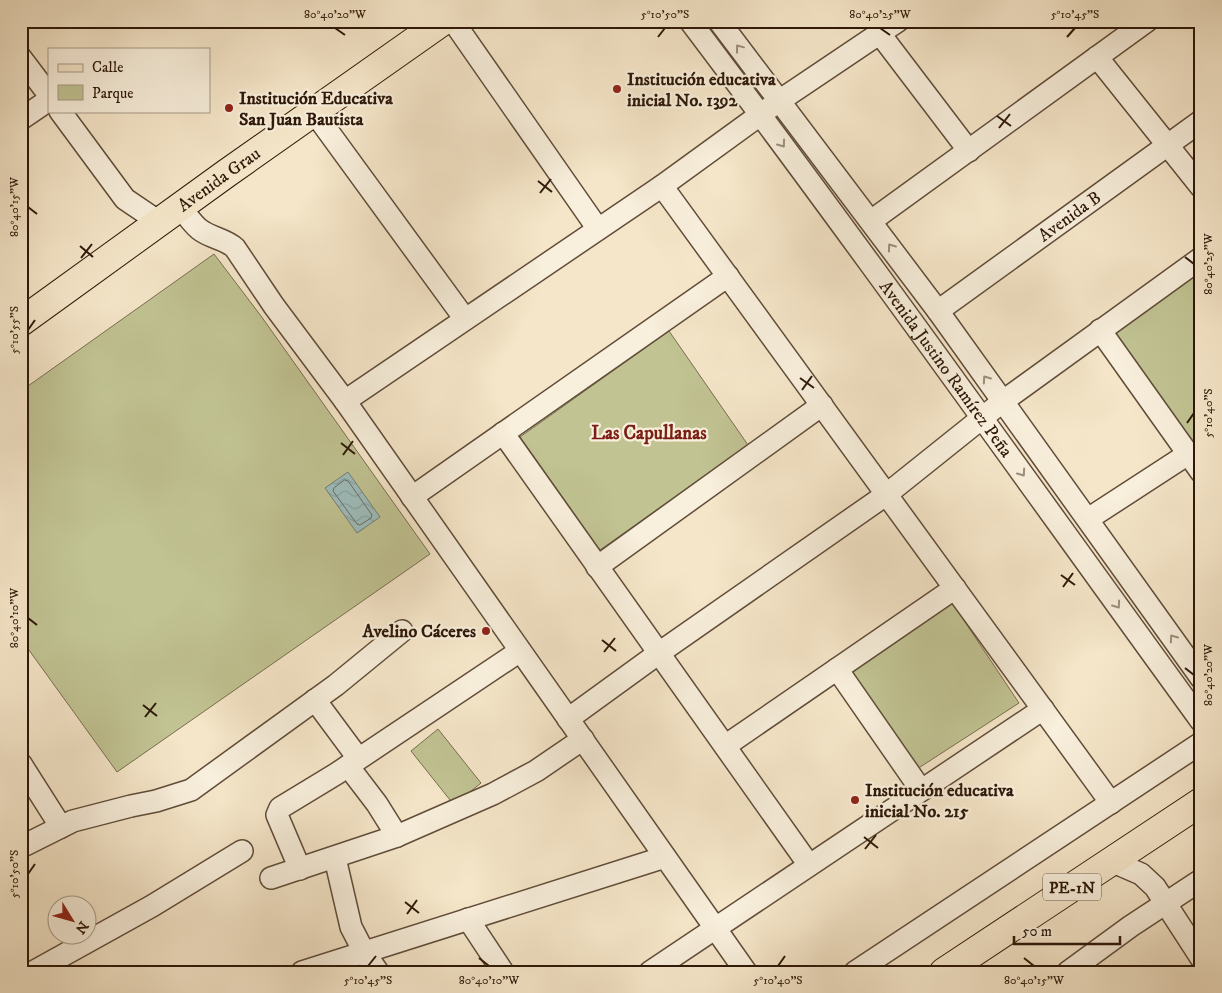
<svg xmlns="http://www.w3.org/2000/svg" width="1222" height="993" viewBox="0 0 1222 993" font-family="'IM FELL DW Pica',serif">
	<defs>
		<pattern id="water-waves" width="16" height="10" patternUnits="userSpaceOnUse" patternTransform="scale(1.25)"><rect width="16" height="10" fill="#9ebebe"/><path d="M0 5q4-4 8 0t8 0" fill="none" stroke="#88a3a2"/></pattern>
	</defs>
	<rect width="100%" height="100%" fill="#f5e6c9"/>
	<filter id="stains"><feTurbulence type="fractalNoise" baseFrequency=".004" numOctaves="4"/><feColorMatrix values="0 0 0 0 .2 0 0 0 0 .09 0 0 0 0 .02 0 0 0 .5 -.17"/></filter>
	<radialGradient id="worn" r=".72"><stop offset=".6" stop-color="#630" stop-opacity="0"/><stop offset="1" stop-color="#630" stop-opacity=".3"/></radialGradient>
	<g fill="#c1c393" stroke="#786e4e">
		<polygon points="214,254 261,316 430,554 117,772 21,639 21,391"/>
		<polygon points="1201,269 1201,462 1110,333"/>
		<polygon points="669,331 748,445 600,550 520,437"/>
		<polygon points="949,598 1019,703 914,771 842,671"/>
		<polygon points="438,729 481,783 454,805 411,751"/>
	</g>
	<polygon fill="url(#water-waves)" stroke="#717c76" points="348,472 380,517 357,533 325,488"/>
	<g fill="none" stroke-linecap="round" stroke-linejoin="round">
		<polygon stroke="#666b64" stroke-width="1" points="345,480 348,481 372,515 371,518 360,525 357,524 333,491 334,488"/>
		<g stroke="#604c39" stroke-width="24">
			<g id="minor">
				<polyline points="453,21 598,229"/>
				<path id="s1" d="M690,21C864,251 1031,487 1201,721"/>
				<polyline points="719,21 938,311 1201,678"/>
				<polyline points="880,34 969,151"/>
				<polyline points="1097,57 1201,187"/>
				<polyline points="21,58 49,95"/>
				<polyline points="60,111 125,199 159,222"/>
				<polyline points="314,112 465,319"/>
				<polyline points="21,119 49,100"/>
				<polyline points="662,186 1111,803"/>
				<path d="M180,207C186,214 192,223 199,229C210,238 226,239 235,248L274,306L345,401L746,972"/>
				<polyline points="871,221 1147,21"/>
				<path id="s2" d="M938,311L1201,121"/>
				<polyline points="1100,330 1201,472"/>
				<polyline points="345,401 662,186 779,101 898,21"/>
				<polyline points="503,433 809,865"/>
				<polyline points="412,497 728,276"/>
				<polyline points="1088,519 1188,454"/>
				<polyline points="597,567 822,405"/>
				<polyline points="837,669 921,790"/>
				<polyline points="315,700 358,758"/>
				<polyline points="568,719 659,653 887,494 1002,402 1201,258"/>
				<polyline points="725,746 955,588"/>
				<polyline points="21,764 61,827"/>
				<polyline points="348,766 377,804 397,836"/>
				<polyline points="21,847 73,821 131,806 156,801 191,790 336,685 402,631"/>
				<polyline points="335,858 351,927 364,952 378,972"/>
				<polyline points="1111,861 1141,874 1155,887 1201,958"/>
				<polyline points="300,869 277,815 280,808 336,774 520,651"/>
				<polyline points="271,878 397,836 493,794 536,771 583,739"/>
				<polyline points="468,919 503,972"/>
				<polyline points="33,972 152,906 242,851"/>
				<polyline points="302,972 665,857"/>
				<polyline points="650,972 1043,709"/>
				<polyline points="855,972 1201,743"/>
				<polyline points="1068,972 1131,926 1201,880"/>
			</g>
		</g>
		<g stroke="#2e1809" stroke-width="30">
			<g id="major">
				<path id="s3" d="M21,322L227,173L443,21"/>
			</g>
		</g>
		<g stroke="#2e1809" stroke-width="30">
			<polyline id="highway" points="944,972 1201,802"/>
		</g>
		<use href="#minor" stroke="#f8efdc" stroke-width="21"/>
		<use href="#major" stroke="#f5e6c9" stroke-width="28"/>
		<use href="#highway" stroke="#f5e6c9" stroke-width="28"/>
	</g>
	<defs><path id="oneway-chevron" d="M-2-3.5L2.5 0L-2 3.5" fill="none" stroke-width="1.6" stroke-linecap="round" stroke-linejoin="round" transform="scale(1.25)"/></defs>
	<g stroke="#9d8e7d">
		<use href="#oneway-chevron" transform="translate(739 48) rotate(-127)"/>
		<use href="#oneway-chevron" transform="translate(782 144) rotate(54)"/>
		<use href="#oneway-chevron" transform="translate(891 247) rotate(-126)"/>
		<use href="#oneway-chevron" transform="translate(986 379) rotate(-125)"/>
		<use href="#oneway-chevron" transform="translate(1022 473) rotate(55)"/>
		<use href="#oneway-chevron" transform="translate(1117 605) rotate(54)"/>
		<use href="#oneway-chevron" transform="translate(1173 638) rotate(-125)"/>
	</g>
	<path fill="none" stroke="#2e1809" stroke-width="2" d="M335,28L345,35M880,28L890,35M658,37L665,28M1067,37L1075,28M997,116L1011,126M999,128L1010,114M538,181L552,192M540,193L551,179M28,207L37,214M80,246L93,257M1185,257L1194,264M81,258L92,244M28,330L35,320M800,378L814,388M802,390L812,376M1187,423L1194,413M341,443L355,454M343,455L353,441M1061,575L1075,585M1063,587L1073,573M28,618L37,625M602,640L616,651M604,652L615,638M1185,668L1194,675M143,705L157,716M145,717L156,703M864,837L878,848M865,849L876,835M28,874L35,864M405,902L419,913M407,914L417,900M479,958L489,966M1024,958L1034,966M368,966L376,956M778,966L785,956"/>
	<g fill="#8f2418" stroke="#f8efdc" stroke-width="2">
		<circle cx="617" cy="89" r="5"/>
		<circle cx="229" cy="108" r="5"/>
		<circle cx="486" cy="631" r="5"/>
		<circle cx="855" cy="800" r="5"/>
	</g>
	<g text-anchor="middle" stroke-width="4.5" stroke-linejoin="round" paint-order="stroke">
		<rect fill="#f8efdc" stroke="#6b5848" stroke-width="1" x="1043" y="873.5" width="58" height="27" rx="4"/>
		<g font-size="16" font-weight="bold" fill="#2e1809">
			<text x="1072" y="893">PE-1N</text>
		</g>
		<g font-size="18" font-weight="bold" fill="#2e1809" stroke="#f8efdc" text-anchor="start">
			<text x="627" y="85">Institución educativa<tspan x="627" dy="21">inicial No. 1392</tspan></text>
			<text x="239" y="104">Institución Educativa<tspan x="239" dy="21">San Juan Bautista</tspan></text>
			<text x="476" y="637" text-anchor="end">Avelino Cáceres</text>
			<text x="865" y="796">Institución educativa<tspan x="865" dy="21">inicial No. 215</tspan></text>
		</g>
		<g font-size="18" fill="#2e1809" stroke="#f8efdc">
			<text dy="6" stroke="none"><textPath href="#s3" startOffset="244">Avenida Grau</textPath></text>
			<text dy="6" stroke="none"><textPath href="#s2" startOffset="162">Avenida B</textPath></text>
			<text dy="6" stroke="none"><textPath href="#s1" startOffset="432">Avenida Justino Ramírez Peña</textPath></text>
		</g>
		<g font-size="19" font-weight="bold" fill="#7a1f14" stroke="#f8efdc">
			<text x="649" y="439">Las Capullanas</text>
		</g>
	</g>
	<rect width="1222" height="993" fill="none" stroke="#f5e6c9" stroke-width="55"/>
	<rect x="48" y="48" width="162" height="65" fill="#f8efdc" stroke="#a79988"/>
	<rect x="58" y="64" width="25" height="8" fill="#f5e6c9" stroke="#a79988"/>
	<text x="92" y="72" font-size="15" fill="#2e1809">Calle</text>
	<rect x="58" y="85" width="25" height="15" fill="#c1c393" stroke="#a79988"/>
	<text x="92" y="98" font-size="15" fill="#2e1809">Parque</text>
	<g transform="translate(72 920) rotate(127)"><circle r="24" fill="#f8efdc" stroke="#a79988"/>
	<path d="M0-4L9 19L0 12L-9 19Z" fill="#8f2418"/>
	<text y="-8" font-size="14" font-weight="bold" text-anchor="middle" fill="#2e1809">N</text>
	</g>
	<path d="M1014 936v8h106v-8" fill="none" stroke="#2e1809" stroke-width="2.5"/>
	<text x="1022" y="936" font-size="15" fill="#2e1809" stroke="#f8efdc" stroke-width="4" paint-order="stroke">50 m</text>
	<rect x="28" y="28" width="1166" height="938" fill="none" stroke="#2e1809" stroke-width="2"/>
	<g font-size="12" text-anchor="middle" fill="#2e1809">
		<text x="335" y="18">80°40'20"W</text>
		<text x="665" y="18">5°10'50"S</text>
		<text x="880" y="18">80°40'25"W</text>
		<text x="1075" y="18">5°10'45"S</text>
		<text transform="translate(14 207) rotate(-90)" y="4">80°40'15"W</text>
		<text transform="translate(1208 264) rotate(-90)" y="4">80°40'25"W</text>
		<text transform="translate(14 330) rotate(-90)" y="4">5°10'55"S</text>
		<text transform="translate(1208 413) rotate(-90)" y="4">5°10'40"S</text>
		<text transform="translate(14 618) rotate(-90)" y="4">80°40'10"W</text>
		<text transform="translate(1208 675) rotate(-90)" y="4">80°40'20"W</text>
		<text transform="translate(14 874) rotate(-90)" y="4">5°10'50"S</text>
		<text x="368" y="984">5°10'45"S</text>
		<text x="489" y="984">80°40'10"W</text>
		<text x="778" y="984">5°10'40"S</text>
		<text x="1034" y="984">80°40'15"W</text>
	</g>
	<rect width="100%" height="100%" filter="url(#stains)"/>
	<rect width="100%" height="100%" fill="url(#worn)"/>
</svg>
